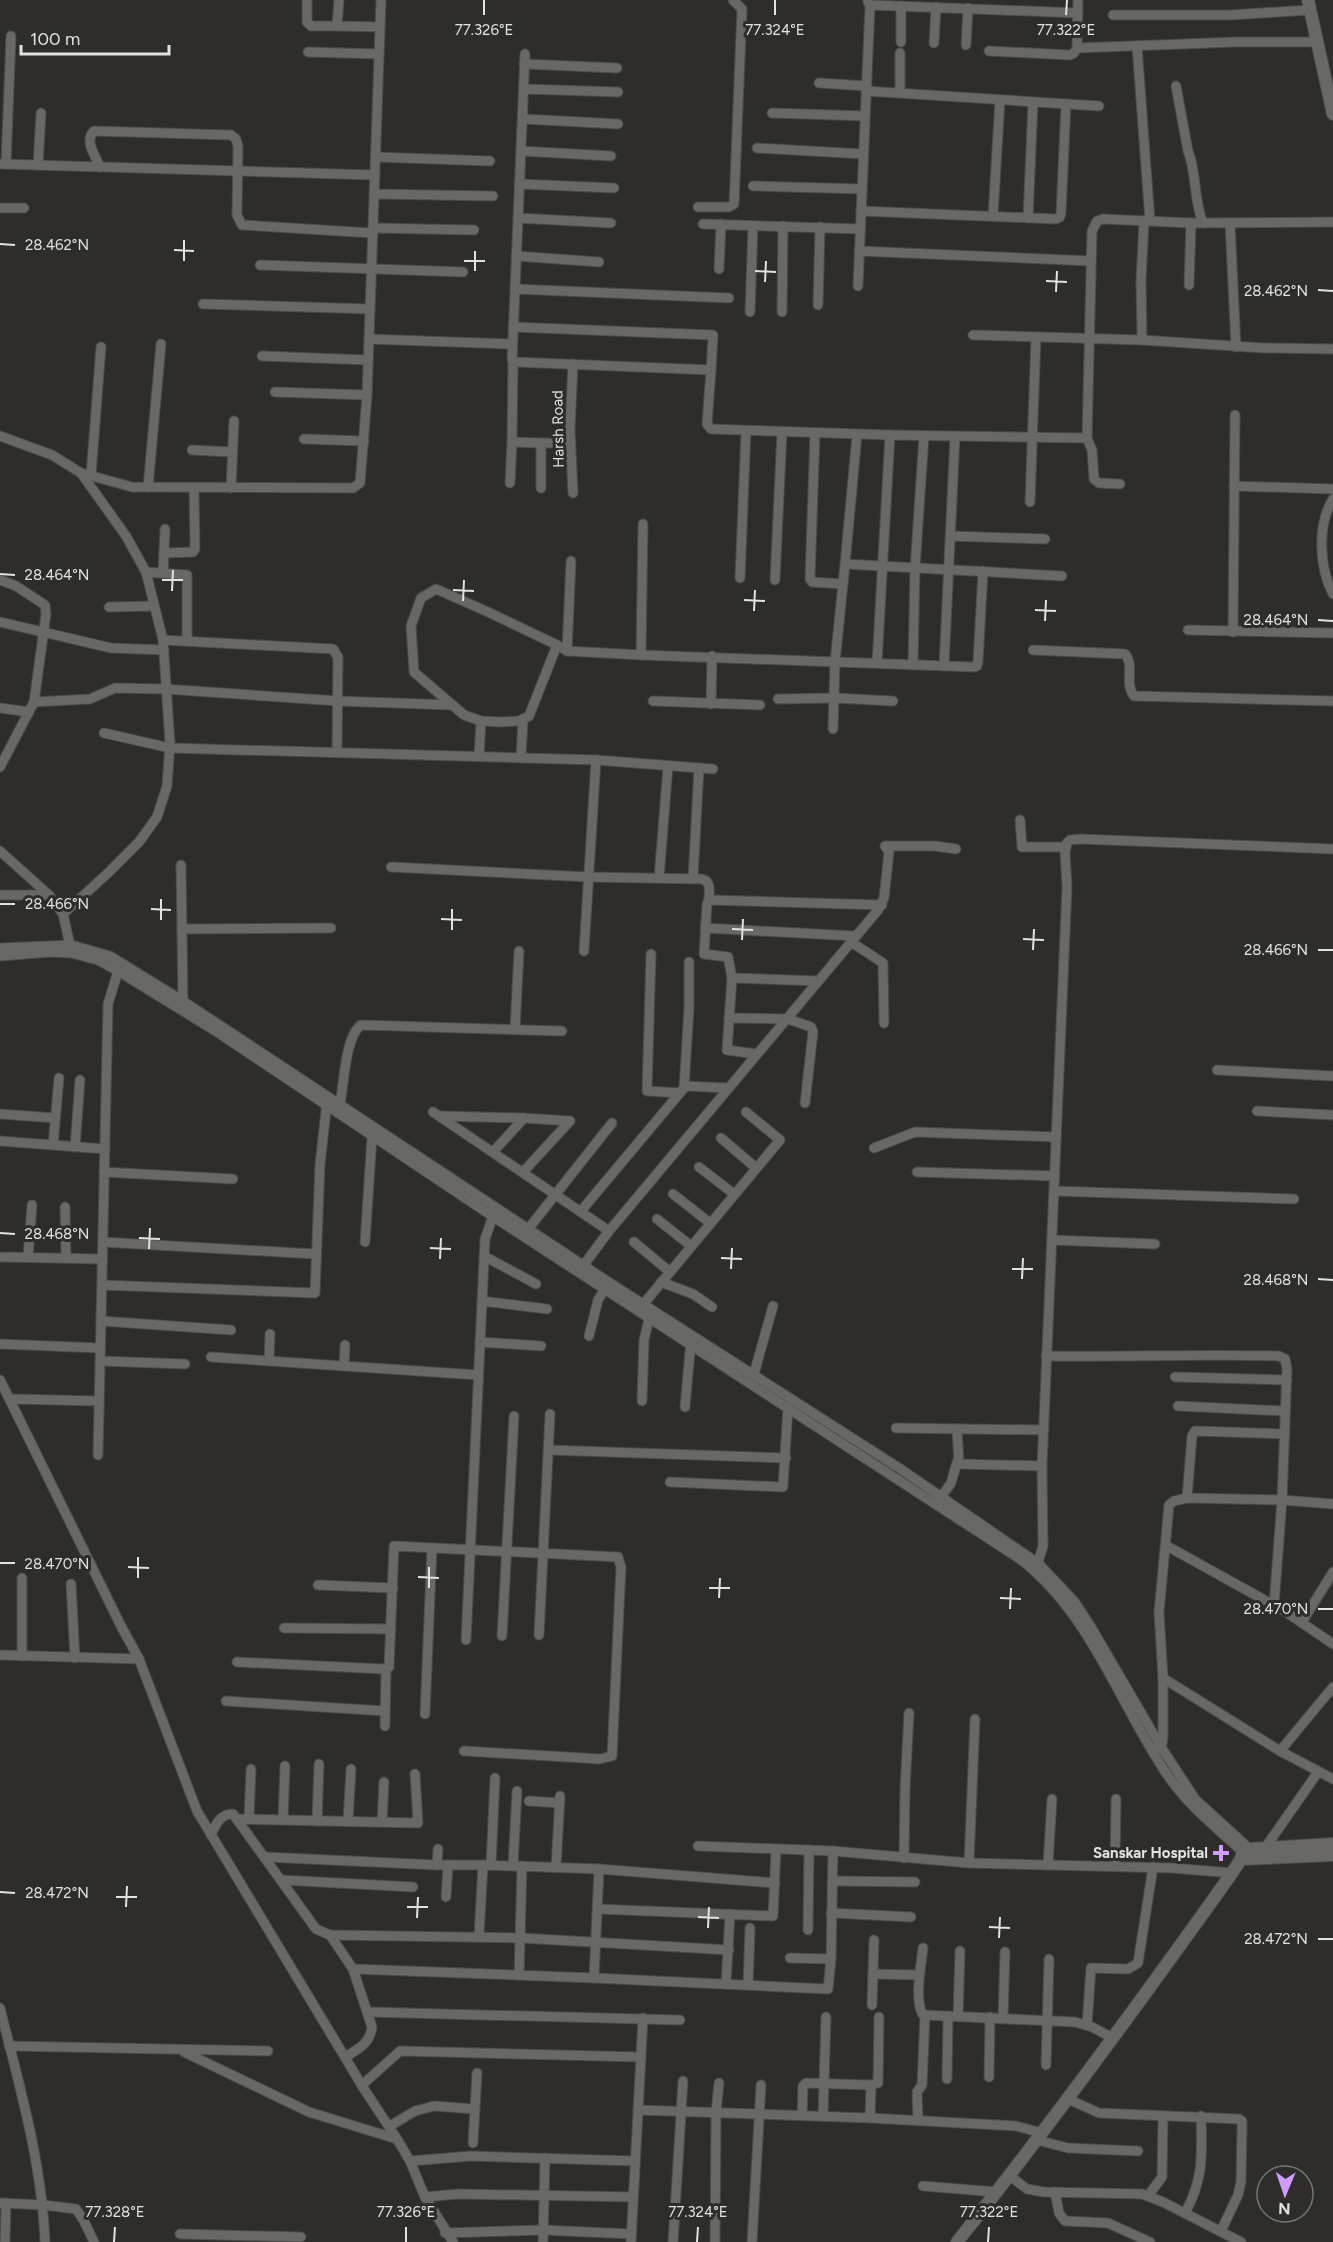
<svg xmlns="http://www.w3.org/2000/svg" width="1333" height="2242" viewBox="0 0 1333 2242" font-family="Figtree,sans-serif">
	<rect width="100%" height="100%" fill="#2e2d2b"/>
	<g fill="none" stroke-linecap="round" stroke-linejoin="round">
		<g stroke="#4b4b48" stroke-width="11">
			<g id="minor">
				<polyline points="307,0 307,22 311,26 337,26"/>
				<polyline points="339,0 337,26 380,27"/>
				<polyline points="868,2 870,5 1078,13"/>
				<polyline points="1113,15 1230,15 1310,10"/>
				<polyline points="901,42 901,6"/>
				<polyline points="934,43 936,7"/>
				<polyline points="966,45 968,8"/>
				<polyline points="1137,46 1150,221"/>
				<polyline points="1077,48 1235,42 1318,42"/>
				<polyline points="989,51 1070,55 1074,53 1077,48 1078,0"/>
				<polyline points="308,52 379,54"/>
				<polyline points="525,54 512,360 515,362 711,370 707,424 711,429 890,435 1087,438 1092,231 1097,221 1103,219 1191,223 1333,222"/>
				<polyline points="524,64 617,68"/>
				<polyline points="819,83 867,86"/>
				<path d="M1176,86L1188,151C1197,172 1193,199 1203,223"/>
				<polyline points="524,89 618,92"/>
				<polyline points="866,91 1099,106"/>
				<polyline points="900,93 900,53"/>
				<polyline points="772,113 865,116"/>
				<polyline points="523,119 618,124"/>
				<polyline points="757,148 863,154"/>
				<polyline points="521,151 611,156"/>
				<polyline points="376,157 490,161"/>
				<polyline points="0,164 375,175"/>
				<polyline points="6,164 11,36"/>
				<polyline points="38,165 41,113"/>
				<path d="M100,167C95,155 84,141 94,131L231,135L236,139L238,146L237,215L242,225L372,233"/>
				<polyline points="519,184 614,188"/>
				<polyline points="753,186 862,189"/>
				<polyline points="374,194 493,196"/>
				<polyline points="698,207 729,207 734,204 742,9 733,0"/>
				<polyline points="0,208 24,208"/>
				<polyline points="861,211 1056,219 1060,217 1061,213 1066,104"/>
				<polyline points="993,216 1000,100"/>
				<polyline points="518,218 611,223"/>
				<polyline points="1028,218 1033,102"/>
				<polyline points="1230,223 1236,347"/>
				<polyline points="703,224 860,229"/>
				<polyline points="373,228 474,230"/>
				<polyline points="859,251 1091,261"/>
				<polyline points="516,256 599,262"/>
				<polyline points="260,265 463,272"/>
				<polyline points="719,269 721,224"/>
				<polyline points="1189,285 1191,223"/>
				<polyline points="858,286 870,5"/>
				<polyline points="515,289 729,298"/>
				<polyline points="203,304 370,309"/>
				<polyline points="818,305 820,227"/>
				<polyline points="750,312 753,226"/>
				<polyline points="782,312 783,226"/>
				<polyline points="513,327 713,335 711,370"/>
				<polyline points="973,335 1142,340 1264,348 1333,349"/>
				<polyline points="369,339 512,344"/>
				<polyline points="1142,340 1141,281 1144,221"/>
				<polyline points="262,356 368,360"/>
				<polyline points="513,361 512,442 541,443"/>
				<polyline points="573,364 570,429 573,493"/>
				<polyline points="275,392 367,395"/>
				<polyline points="815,433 810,579 812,582 843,584"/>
				<polyline points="857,435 845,564 1062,576"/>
				<polyline points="0,436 52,455 81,473 126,536 146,572 163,640 170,743 167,786 157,817 139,842 108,873 63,914 71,950"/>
				<polyline points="1087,438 1092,450 1094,479 1099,483 1120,484"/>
				<polyline points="304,439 364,441"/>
				<polyline points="192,450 232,452"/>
				<polyline points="81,473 132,487 353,488 360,483 367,395 381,0"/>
				<polyline points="91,475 101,347"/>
				<polyline points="510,483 512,442"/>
				<polyline points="1234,486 1333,489"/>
				<polyline points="148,487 161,344"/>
				<polyline points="231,488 234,421"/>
				<polyline points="541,488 541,443 571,443"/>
				<path d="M1333,499C1317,525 1319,567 1333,594"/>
				<polyline points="1030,502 1036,337"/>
				<polyline points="951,536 1045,539"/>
				<polyline points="164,553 193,552 195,549 194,488"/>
				<polyline points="146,572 187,575 187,641"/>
				<polyline points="163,573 165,529"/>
				<polyline points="740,578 746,431"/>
				<polyline points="0,580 16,586 45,605 46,614 34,702 0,767"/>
				<polyline points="775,580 782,432"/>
				<polyline points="109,607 154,606"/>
				<polyline points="0,622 111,648 164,650"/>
				<polyline points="1188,630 1333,633"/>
				<polyline points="1233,632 1235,415"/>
				<polyline points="163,640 333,649 338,657 337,752"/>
				<polyline points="557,645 529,716 519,721 500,722 481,721 464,715 414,672 411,626 421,598 436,589 488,612 557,645 567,651 641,655 974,667 977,666 978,661 983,571"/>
				<path d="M1033,650L1125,654C1135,665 1124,684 1134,696L1333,701"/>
				<polyline points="567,651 571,561"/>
				<polyline points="641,655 643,524"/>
				<polyline points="877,663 890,435"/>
				<polyline points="913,665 915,568 924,436"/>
				<polyline points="944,666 955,437"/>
				<polyline points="778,699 834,698 893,701"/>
				<polyline points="653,701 760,705"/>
				<polyline points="34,702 90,699 115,688 165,689 338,701 452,705"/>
				<polyline points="711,704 712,656"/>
				<polyline points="0,708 29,712"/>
				<polyline points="833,729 835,662 845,564"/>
				<polyline points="104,733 170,748 596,760 713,769"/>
				<polyline points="479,756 481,721"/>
				<polyline points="521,758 523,719"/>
				<polyline points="1020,820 1022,847 1066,847"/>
				<polyline points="0,851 49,895 63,914"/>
				<polyline points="181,865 183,1005"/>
				<path d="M391,867L588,877L701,879C712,881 709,891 709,900"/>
				<polyline points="659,878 668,766"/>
				<polyline points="693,878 699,768"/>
				<polyline points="0,895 49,895"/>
				<polyline points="705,928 855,936"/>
				<polyline points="182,929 331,928"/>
				<polyline points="851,942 883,963 884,1023"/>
				<polyline points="0,948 71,945 110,956 183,1001 607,1281 902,1470 1039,1564 1074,1601 1091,1627 1161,1747 1195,1799 1251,1850"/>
				<polyline points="584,951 596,760"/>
				<polyline points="651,954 647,1091 680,1093"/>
				<path d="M0,956L50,952L71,953L98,960L118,971L217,1032L492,1216L1020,1559C1091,1614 1118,1701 1166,1773C1188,1806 1217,1828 1245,1854"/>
				<polyline points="732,978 727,1050 756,1054"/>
				<polyline points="818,981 732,978 728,957 704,954 707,904 709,900 882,905"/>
				<polyline points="729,1018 788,1019 811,1027 813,1032 805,1103"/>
				<polyline points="515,1029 519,951"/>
				<polyline points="1217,1070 1333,1076"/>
				<polyline points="685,1086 728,1088"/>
				<path d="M340,1104C344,1084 345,1037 361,1025L562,1031"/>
				<polyline points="1257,1111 1333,1115"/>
				<polyline points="433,1112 609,1231"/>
				<polyline points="0,1114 55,1118"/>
				<polyline points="440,1116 524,1118 570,1121"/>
				<polyline points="721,1138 756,1168"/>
				<polyline points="0,1141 105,1149"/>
				<polyline points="53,1145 59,1078"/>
				<polyline points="75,1147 80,1080"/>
				<polyline points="874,1148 915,1132 1056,1137"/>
				<polyline points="493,1152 524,1118"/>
				<polyline points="699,1167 734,1194"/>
				<polyline points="104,1172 233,1179"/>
				<polyline points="523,1172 570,1121"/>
				<polyline points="917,1172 1055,1176"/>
				<polyline points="1055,1191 1294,1199"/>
				<polyline points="673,1194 710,1223"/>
				<polyline points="65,1207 66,1258"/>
				<polyline points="581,1211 684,1088 689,1008 689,962"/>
				<polyline points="657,1219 691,1246"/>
				<polyline points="529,1228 612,1123"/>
				<polyline points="1052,1240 1155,1244"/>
				<polyline points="103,1242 315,1254"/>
				<polyline points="365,1242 372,1137"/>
				<polyline points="634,1242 670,1272"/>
				<polyline points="484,1256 536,1284"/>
				<polyline points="0,1257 102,1259"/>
				<polyline points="28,1257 32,1205"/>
				<polyline points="580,1270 609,1231 878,910 884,898 889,852 885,846 935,846 956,849"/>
				<polyline points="661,1282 693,1294 712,1307"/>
				<polyline points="102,1285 315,1293 320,1164 327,1102"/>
				<polyline points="482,1301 547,1309"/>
				<polyline points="641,1307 780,1140 746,1112"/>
				<polyline points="101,1321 231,1330"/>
				<polyline points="589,1336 598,1300 607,1285"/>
				<polyline points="480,1342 541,1346"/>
				<polyline points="0,1344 100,1348"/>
				<path d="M1046,1356C1124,1357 1201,1354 1279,1356L1285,1359L1287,1369L1282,1500L1274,1605"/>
				<polyline points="211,1357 478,1375"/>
				<polyline points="100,1361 185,1364"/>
				<polyline points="269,1361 270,1334"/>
				<polyline points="344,1366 345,1345"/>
				<polyline points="754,1374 773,1306"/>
				<polyline points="1175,1377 1287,1380"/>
				<polyline points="0,1380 121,1626 139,1659 197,1811 364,2089 397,2139 410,2161 425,2197 453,2242"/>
				<polyline points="10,1399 99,1401"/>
				<polyline points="642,1401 644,1340 649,1319"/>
				<polyline points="1178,1406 1285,1411"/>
				<polyline points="685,1407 691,1340"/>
				<polyline points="896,1428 1044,1430"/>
				<polyline points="957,1430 959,1464 1042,1466"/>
				<polyline points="549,1450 786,1458"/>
				<polyline points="98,1455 108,1004 118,971"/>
				<polyline points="670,1482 783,1487 788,1407"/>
				<polyline points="1187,1498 1192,1436 1195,1431 1285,1434"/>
				<polyline points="939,1500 951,1483 957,1462"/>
				<polyline points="1167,1546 1286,1612 1333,1644"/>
				<polyline points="1036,1569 1043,1546 1042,1466 1067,887 1065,852 1067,843 1070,840 1080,839 1333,849"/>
				<polyline points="71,1584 75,1658"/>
				<polyline points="318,1585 393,1588"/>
				<polyline points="1302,1622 1333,1572"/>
				<polyline points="284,1628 391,1629"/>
				<polyline points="539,1635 550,1414"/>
				<polyline points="502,1636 514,1416"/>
				<polyline points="466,1640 485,1239 495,1210"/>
				<polyline points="0,1655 139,1659"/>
				<polyline points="22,1656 22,1578"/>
				<polyline points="237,1662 383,1669 389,1667 394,1546 618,1557 621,1567 612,1756 600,1759 464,1751"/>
				<polyline points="1163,1678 1280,1751 1333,1779"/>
				<polyline points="226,1701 385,1711"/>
				<polyline points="425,1714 432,1548"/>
				<polyline points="385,1726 386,1669"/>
				<polyline points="1157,1749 1162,1744 1163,1738 1163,1678 1159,1612 1169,1505 1174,1501 1187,1498 1282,1500 1333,1504"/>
				<polyline points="1280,1751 1333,1687"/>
				<polyline points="529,1801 560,1803"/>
				<polyline points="237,1819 418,1823 415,1774"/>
				<polyline points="249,1819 251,1769"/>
				<polyline points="283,1820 285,1766"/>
				<polyline points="317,1821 319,1764"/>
				<polyline points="348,1821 351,1769"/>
				<polyline points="382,1822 384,1782"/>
				<path d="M211,1835C216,1824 220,1814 233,1814L316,1929L330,1935L353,1969L372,2027C370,2043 359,2049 345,2057"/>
				<polyline points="698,1846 833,1851 969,1863 1172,1868 1232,1873"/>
				<polyline points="1265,1848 1318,1772"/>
				<polyline points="265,1857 437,1865 483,1865 599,1869 775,1883"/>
				<polyline points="904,1858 905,1789 909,1713"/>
				<polyline points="969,1863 975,1719"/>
				<polyline points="437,1865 438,1849"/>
				<polyline points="491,1865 495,1778"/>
				<polyline points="1048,1865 1052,1799"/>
				<polyline points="513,1866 517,1791"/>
				<polyline points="1115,1866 1116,1799"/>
				<polyline points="556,1867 560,1796"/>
				<polyline points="282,1880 413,1887"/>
				<polyline points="832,1881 915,1882"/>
				<polyline points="446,1897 448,1865"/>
				<polyline points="598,1909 773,1916 776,1850"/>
				<polyline points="831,1913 911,1917"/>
				<polyline points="808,1930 809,1850"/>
				<polyline points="330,1935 521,1938 729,1950"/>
				<polyline points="479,1936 483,1865"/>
				<path d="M923,1948C921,1965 914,2000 923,2015L1075,2022L1092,2027L1113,2038"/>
				<polyline points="790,1958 831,1959"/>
				<polyline points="353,1969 594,1978 828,1989 831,1959 833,1851"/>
				<polyline points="873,1974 920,1975"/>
				<polyline points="519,1975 522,1866"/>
				<polyline points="594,1978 599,1869"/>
				<polyline points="726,1984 730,1914"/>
				<polyline points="748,1985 750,1928"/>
				<polyline points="872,2005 874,1940"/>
				<path d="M0,2008C19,2084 42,2163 45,2242"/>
				<polyline points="369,2012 680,2020"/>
				<polyline points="958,2016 960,1951"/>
				<polyline points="1003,2018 1005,1952"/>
				<polyline points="1087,2025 1091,1968 1128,1969 1138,1963 1153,1867"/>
				<polyline points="9,2046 268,2051"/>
				<polyline points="184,2052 309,2112 397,2139"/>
				<polyline points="1046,2065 1049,1959"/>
				<polyline points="989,2077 990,2017"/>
				<polyline points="947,2079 948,2016"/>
				<polyline points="362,2085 400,2051 641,2057"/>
				<polyline points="1068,2099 1099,2113 1239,2119 1242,2121 1242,2129 1241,2182 1238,2195 1221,2231"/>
				<polyline points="638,2110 870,2118 1016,2126 1042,2133"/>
				<polyline points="802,2115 803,2086 806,2083 871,2085 878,2083 879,2017"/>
				<polyline points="823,2116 826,2017"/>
				<polyline points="870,2118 871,2085"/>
				<polyline points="918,2121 917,2092 922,2085 925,2015"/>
				<polyline points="390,2126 415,2111 434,2106 475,2109"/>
				<polyline points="1037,2140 1068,2148 1138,2151"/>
				<polyline points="473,2143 477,2073"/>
				<polyline points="410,2161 471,2156 635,2161"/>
				<polyline points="1010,2176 1027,2189 1044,2192 1142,2194 1163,2202 1241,2242"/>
				<polyline points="923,2186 997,2192"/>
				<polyline points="1055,2192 1059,2213 1065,2221 1108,2223 1150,2242"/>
				<polyline points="1148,2196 1162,2177 1163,2116"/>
				<polyline points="425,2197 458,2194 633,2197"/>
				<polyline points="0,2203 44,2205 76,2209 83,2219 94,2242"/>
				<path d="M1185,2213C1204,2179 1202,2154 1201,2116"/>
				<polyline points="445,2233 543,2230 631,2234"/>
				<polyline points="180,2234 301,2237"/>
				<polyline points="5,2242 6,2203"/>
				<polyline points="543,2242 545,2158"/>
				<polyline points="631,2242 643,2018"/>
				<polyline points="673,2242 683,2081"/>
				<polyline points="715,2242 716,2112 719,2083"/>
				<polyline points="752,2242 761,2085"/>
			</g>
		</g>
		<g stroke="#4b4b48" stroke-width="14">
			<g id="tertiary">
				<polyline points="1308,0 1333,114"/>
				<polyline points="1241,1859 1333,1855"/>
				<path d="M957,2242C1053,2122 1143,1998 1232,1873L1241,1859L1243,1851L1250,1849L1333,1844"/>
			</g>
		</g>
		<use href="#minor" stroke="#696865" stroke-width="9"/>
		<use href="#tertiary" stroke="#696865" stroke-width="12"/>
	</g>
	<path fill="none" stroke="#e2e2e0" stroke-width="2" d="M484,15V0M775,15V0M1066,15L1067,0M0,244L15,245M174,250L194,251M184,261V240M464,261H485M475,271V251M755,271L776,272M1046,281L1067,282M765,282L766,261M1318,290L1333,291M1056,292L1057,271M0,574L15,575M162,580H183M453,590L474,591M172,591L173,570M744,600L765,601M463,601L464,580M1035,610L1056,611M754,611L755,590M1318,620L1333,621M1045,621L1046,600M0,904H15M151,909L171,910M441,919L462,920M161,920V899M732,929L753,930M452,930V909M1023,939L1044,940M742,940L743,919M1033,950L1034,929M1318,950H1333M0,1233L15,1234M139,1238L160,1239M430,1248L451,1249M149,1249L150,1228M721,1258L742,1259M440,1259L441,1238M731,1269L732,1248M1012,1269H1033M1022,1279L1023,1258M1318,1279L1333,1280M0,1563H15M128,1567L149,1568M418,1577L439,1578M138,1578V1557M429,1588V1567M709,1588H730M719,1598L720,1578M1000,1598L1021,1599M1010,1609L1011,1588M1318,1609H1333M0,1892L15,1893M116,1897H137M126,1907L127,1886M407,1907H428M698,1917L719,1918M417,1918L418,1897M989,1927L1010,1928M708,1928L709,1907M999,1938L1000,1917M1318,1939H1333M114,2242L115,2227M406,2242V2227M697,2242L698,2227M988,2242L989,2227"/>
	<path fill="#d09dfe" stroke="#2e2d2b" stroke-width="2" d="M1218 1844h6v6h6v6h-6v6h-6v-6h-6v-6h6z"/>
	<g text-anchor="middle" stroke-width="6" stroke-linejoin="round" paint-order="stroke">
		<g font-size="15" fill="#e2e2e0" stroke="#2e2d2b">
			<text transform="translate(558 429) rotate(-91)" y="5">Harsh Road</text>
		</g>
		<g font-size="15" font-weight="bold" fill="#e2e2e0" stroke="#2e2d2b" text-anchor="end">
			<text x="1208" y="1858">Sanskar Hospital</text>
		</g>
	</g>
	<g font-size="15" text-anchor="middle" fill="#e2e2e0" stroke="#2e2d2b" stroke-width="6" stroke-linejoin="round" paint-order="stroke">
		<text x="484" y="35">77.326°E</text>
		<text x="775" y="35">77.324°E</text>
		<text x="1066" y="35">77.322°E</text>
		<text x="57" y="250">28.462°N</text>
		<text x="1276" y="296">28.462°N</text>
		<text x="57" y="580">28.464°N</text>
		<text x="1276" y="625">28.464°N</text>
		<text x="57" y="909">28.466°N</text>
		<text x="1276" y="955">28.466°N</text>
		<text x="57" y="1239">28.468°N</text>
		<text x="1276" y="1285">28.468°N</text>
		<text x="57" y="1569">28.470°N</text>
		<text x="1276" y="1614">28.470°N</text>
		<text x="57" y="1898">28.472°N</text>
		<text x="1276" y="1944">28.472°N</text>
		<text x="115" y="2217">77.328°E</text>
		<text x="406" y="2217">77.326°E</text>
		<text x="698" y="2217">77.324°E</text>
		<text x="989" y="2217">77.322°E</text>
	</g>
	<g transform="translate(1285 2194) rotate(182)"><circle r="28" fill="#2e2d2b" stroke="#767573" stroke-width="1.5"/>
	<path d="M0-4.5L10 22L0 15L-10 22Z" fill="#d09dfe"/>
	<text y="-9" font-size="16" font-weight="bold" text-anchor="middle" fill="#e2e2e0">N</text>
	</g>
	<path d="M21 45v9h148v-9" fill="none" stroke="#e2e2e0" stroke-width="3"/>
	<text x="30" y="45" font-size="18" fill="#e2e2e0" stroke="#2e2d2b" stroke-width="4.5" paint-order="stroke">100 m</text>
</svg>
